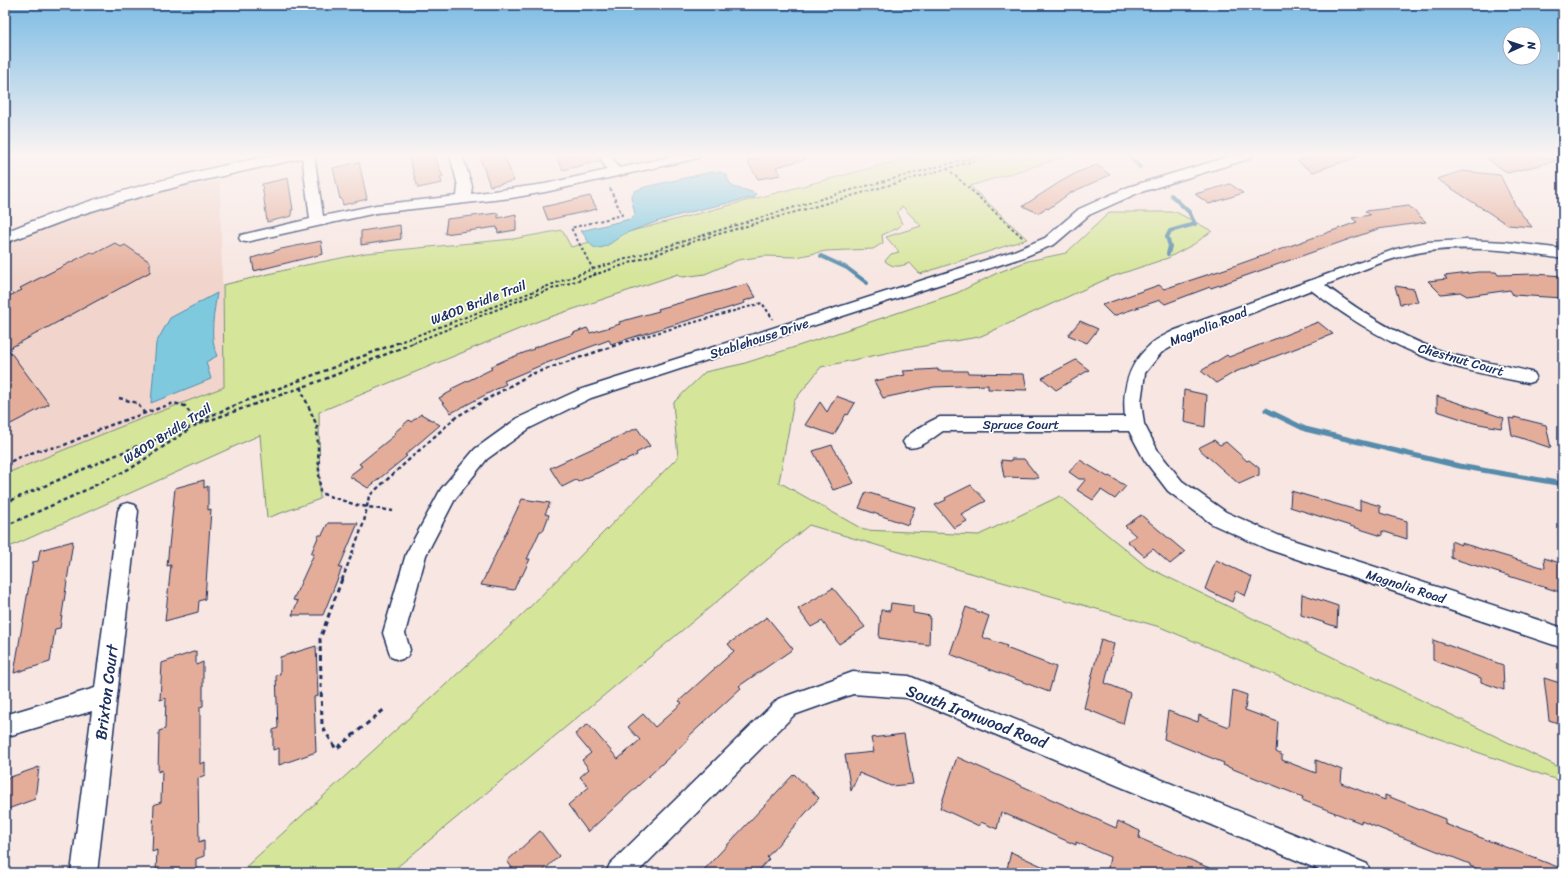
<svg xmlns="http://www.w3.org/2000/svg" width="1568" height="878" viewBox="0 0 1568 878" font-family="Sriracha,sans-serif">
	<rect width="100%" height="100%" fill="#f7e6e1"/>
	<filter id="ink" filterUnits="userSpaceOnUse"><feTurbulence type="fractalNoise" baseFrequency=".025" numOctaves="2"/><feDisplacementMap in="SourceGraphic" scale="8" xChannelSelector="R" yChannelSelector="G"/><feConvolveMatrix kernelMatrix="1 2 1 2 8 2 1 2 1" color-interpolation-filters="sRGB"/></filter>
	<g filter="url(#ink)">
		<polygon fill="#f1d5cc" points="220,181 224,387 115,429 5,474 5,242 52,224 161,188"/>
		<g fill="#d5e599" stroke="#788a7c">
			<path d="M920,155H1071L970,186L1027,239L920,274L910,263C899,267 893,268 885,261L891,254L899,252L886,237L921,226L902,206L897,213L902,224L898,228L882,235L883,243L873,249L826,251L796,257L765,256L738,260L705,274L683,277L678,274L541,320L319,412L320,499L267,518L260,435L5,549V474L115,429L224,387L223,285L306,265L366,253L513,239L562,230L571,247Z"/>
			<polygon points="1110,212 1176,212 1212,231 1194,244 1168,258 1111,277 979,337 900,350 821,367 794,401 779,482 864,530 979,535 1060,496 1147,567 1563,769 1563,782 1371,715 1160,627 953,568 809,525 390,873 239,873 522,615 678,457 673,403 705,372 742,364 789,349 957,293 997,273 1028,261 1066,253"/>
		</g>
		<g fill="#7ec9de" stroke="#568bab">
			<path d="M711,172H720L727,175L728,180L733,187L749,191L756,194L755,197C711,207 666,216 624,234C617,238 606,249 597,248C590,248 586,236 581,231L630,219L635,214L631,197L635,191L645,187Z"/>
			<path d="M217,293C214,313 209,337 217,356L206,362L211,379L151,403L156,343L170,318Z"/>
		</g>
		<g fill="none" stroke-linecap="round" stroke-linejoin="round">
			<g stroke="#568bab" stroke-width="4">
				<polyline points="1128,155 1140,167"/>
				<polyline points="1168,254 1170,246 1167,237 1170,231 1195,224 1189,212 1171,195"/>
				<polyline points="821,256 847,268 867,283"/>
			</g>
			<polyline stroke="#568bab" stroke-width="5" points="1266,410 1305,429 1459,466 1563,484"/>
		</g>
		<g fill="#e4ad9a" stroke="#1b2f5e">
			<polygon points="408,155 434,155 443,177 440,177 442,183 418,188"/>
			<polygon points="479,155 504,155 514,181 490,186"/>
			<polygon points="555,155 598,155 601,161 563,170"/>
			<polygon points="770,155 805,155 806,159 776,167 781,175 758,179 747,161"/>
			<polygon points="1317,155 1356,155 1357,157 1313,172 1297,161"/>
			<polygon points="1507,155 1529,155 1559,160 1508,173 1487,159"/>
			<polygon points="359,162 367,199 343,205 341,198 340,199 333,168"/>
			<polygon points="1097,165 1110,175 1070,193 1048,209 1046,208 1038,213 1023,206 1060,182 1078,172"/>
			<polygon points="1462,171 1500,175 1516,207 1532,227 1508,225 1437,179"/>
			<polygon points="288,178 293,210 291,210 292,216 267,222 262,184"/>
			<polygon points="1230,184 1243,193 1209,204 1195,194"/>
			<polygon points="590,196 597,209 548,220 543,207"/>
			<polygon points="1409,206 1426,222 1378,229 1211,288 1210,287 1165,304 1160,300 1113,316 1102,305 1159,285 1164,289 1231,267 1357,222 1352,218 1370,215 1365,211"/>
			<polygon points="498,213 498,218 516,214 516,230 498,233 497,227 445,234 447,219"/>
			<polygon points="400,225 401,239 361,245 361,231"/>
			<polygon points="321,241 323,254 254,271 252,258 281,249"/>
			<polygon points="115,243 121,247 125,245 150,262 150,272 8,349 49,404 5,427 5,298 22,290 20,288 91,252 94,254"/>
			<polygon points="1478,272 1496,272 1498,275 1535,274 1563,276 1563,298 1513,295 1510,290 1467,296 1460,292 1441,294 1428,281 1447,279 1444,276"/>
			<polygon points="747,284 756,297 744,301 745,303 611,344 609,340 544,364 504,381 506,384 451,413 439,398 452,391 451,389 492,369 490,367 505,360 534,349 533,348 574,334 573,333 587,328 590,333 620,324 619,322 659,311 658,309"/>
			<polygon points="1395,286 1414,289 1418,302 1400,304"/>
			<polygon points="1080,321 1098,329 1087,343 1068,335"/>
			<polygon points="1318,322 1333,334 1235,372 1216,383 1201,371 1227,355 1229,357"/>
			<polygon points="1076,360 1089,370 1056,390 1042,378"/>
			<polygon points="938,369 938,371 967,371 968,373 1024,374 1027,390 988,389 988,385 934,387 883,398 874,381 905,375 903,371"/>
			<polygon points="1184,390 1207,395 1205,427 1184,422 1185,409 1183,408"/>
			<polygon points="836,396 855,403 848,415 846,414 834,435 805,425 820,402 827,412"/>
			<polygon points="1437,396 1504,418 1501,428 1474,423 1437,411"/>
			<polygon points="421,414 440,425 405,455 407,456 368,488 349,476 362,466 359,464 396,434 394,433 409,420 411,422"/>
			<polygon points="1514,417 1546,425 1551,448 1512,435 1509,418 1514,419"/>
			<polygon points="637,428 650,446 636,453 637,455 622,462 621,461 578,482 576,480 562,487 550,468"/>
			<polygon points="1214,440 1220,445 1226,442 1247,461 1249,460 1259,468 1259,475 1239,484 1198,448"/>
			<polygon points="832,445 854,483 833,490 813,451"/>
			<polygon points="1011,459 1024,459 1039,478 1004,477 1001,460 1011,461"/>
			<polygon points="1080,460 1108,477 1109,476 1126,486 1115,499 1101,490 1093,500 1077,490 1086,479 1079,479 1069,472"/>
			<polygon points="204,480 204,488 208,486 208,510 211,509 205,599 199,601 198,612 165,621 171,565 167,566 175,488"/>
			<polygon points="971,485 986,501 961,514 967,521 954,528 935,505 946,500 945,498"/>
			<polygon points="1291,491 1360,511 1360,500 1380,506 1380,513 1407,521 1407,539 1382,531 1382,536 1290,507"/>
			<polygon points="866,492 915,507 908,525 859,508"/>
			<polygon points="522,499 550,503 545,514 549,515 543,531 540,531 527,559 530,559 522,576 520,576 514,590 481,585"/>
			<polygon points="1141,515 1185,552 1170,564 1153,549 1144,556 1127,541 1136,536 1125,526"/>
			<polygon points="328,523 358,523 339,568 342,568 323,615 292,615 298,601 293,600 314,554 311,554 319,535 322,535"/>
			<polygon points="73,541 60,628 55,629 50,662 14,673 33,562 38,561 40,550"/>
			<polygon points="1451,541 1461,545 1461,543 1545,568 1544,558 1563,564 1563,593 1451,558"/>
			<polygon points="1216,560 1252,577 1245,596 1236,591 1232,602 1205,589"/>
			<polygon points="833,588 865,627 839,644 822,621 811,627 798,609"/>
			<polygon points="1302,594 1338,606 1337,627 1301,615"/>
			<polygon points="891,603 913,606 913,613 930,616 929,645 879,638 881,610 890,611"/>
			<polygon points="966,607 989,616 982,637 1007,646 1006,648 1056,667 1049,692 950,654"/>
			<polygon points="767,617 793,649 739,686 741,688 688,737 689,739 588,832 568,805 589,787 580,777 589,769 582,760 591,753 575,734 588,724 618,759 640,740 628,727 643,714 655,727 682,703 679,701 734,651 728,644"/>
			<polygon points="1101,639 1114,644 1105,683 1130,693 1123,724 1084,708"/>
			<polygon points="1433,640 1503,665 1504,690 1481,682 1481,678 1433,660"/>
			<polygon points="316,646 318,696 314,697 316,752 279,765 279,748 273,750 273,730 278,728 276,675 280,674 280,657"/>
			<polygon points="196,651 196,665 203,662 203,706 200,707 200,764 205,762 205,775 198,778 199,842 204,840 204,856 196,859 196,870 189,873 156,873 157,850 152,852 154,805 161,802 162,770 158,772 159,731 165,729 166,698 160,700 162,663"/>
			<polygon points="1544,678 1563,684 1563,725 1549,720"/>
			<polygon points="1233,690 1247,695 1245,710 1278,722 1276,752 1282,755 1282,760 1316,773 1316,760 1342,770 1341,783 1385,800 1385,795 1445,819 1445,824 1563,869 1563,873 1488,873 1470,866 1470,864 1361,821 1361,823 1302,800 1303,797 1223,765 1224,763 1164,739 1168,711 1198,722 1199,715 1229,727"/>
			<polygon points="904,734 913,784 891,786 859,773 851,791 845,755 874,752 871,738"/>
			<polygon points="957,757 1116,828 1118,821 1140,831 1139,838 1221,873 1107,873 1110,857 1076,842 1076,845 1001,812 997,829 981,822 979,826 940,808"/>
			<polygon points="39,767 35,799 5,810 5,779"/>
			<polygon points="794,774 819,798 767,857 769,859 756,873 701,873"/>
			<polygon points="540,831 559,856 541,873 516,873 507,861"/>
			<polygon points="1011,852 1057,873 1006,873"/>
		</g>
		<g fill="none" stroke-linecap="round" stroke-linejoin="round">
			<g stroke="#1b2f5e" stroke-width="3">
				<g id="minor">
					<polygon points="302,155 314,155 323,216 376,205 457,196 458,186 450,155 462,155 472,186 471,194 545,184 607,170 599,155 611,155 619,168 679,155 700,155 699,158 694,159 545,192 511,198 376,213 246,242 241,241 239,238 241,235 310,219"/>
					<polygon points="1234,155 1252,155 1251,158 1138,193 1089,215 1055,244 1024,257 591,398 530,428 487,459 455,499 426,555 405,633 410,650 407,657 399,660 391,657 383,633 406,554 441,489 475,449 518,418 579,390 1014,251 1045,238 1079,209 1128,187"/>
					<path d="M1466,240L1506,242L1563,249V259C1513,250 1458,243 1408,255C1380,261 1352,275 1325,285C1363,314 1407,341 1453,355C1480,362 1508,365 1534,373L1536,377L1534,381L1528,383C1497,377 1466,371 1436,361C1390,345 1349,319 1311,290L1185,339L1161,353L1145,373L1141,402L1144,424L1158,451L1182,481L1226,512L1280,536L1563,628V648L1267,549L1212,524L1168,491L1145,461L1129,431H943C932,438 919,451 906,447L903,442C908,433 930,421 940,417H1125C1122,389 1128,365 1149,346C1155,339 1166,335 1173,331L1396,249L1427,242Z"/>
					<polygon points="128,503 135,505 138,511 97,873 71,873 92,711 5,737 5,715 95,688 118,511 121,505"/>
					<polygon points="853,672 909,676 1367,864 1371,873 1327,873 908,698 853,694 794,715 637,873 606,873 610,864 778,699"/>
				</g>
			</g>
			<g stroke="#1b2f5e" stroke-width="3">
				<path id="secondary" d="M275,155H304L302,158L187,184L118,203L82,214L5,243V232C92,196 183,173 275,155Z"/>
			</g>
			<g stroke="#1b2f5e" stroke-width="2" stroke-dasharray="3 2.5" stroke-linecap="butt">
				<polyline points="947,168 1023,238"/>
				<polyline points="596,275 571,228 622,215 609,186"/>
				<polyline points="397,343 593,269 844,192 981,155"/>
				<polyline points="413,343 528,297 698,240 994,155"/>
				<polyline points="621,343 762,303 773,319"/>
			</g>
			<g stroke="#1b2f5e" stroke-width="2.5" stroke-dasharray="4 3" stroke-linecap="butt">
				<polyline points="300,387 317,426 320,493 356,505 393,511"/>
				<polyline points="119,398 137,403 145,414"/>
				<polyline points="201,422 210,416 243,402 400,342"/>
				<polyline points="5,465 17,458 40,450 62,446 108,426 174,403 185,406 198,424"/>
				<polyline points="5,503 135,447 325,379 416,342"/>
				<polyline points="5,526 71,497 133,467 188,430"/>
				<polyline points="342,580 364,522 369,496 456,417 529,375 625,342"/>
			</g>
			<polyline stroke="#1b2f5e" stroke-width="3" stroke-dasharray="5 4" stroke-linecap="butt" points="342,579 320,639 322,726 336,749 386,708"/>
			<use href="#minor" fill="#fff" fill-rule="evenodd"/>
			<use href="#secondary" fill="#fff" fill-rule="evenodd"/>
		</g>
	</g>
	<linearGradient id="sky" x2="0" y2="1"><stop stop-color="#7dbce4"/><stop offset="0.56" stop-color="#fbf4f2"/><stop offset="1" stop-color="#fbf4f2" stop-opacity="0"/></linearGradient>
	<rect width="1568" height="277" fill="url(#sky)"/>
	<g text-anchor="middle" stroke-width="3.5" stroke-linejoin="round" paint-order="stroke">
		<g font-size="13" fill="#1b2f5e" stroke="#fff">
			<text transform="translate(478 302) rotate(-21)" y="5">W&amp;OD Bridle Trail</text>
			<text transform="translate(1208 326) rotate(-22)" y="5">Magnolia Road</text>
			<text transform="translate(759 338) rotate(-18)" y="5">Stablehouse Drive</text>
			<text transform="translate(1461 359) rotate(16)" y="5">Chestnut Court</text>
			<text x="1021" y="429">Spruce Court</text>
			<text transform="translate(167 433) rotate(-32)" y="5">W&amp;OD Bridle Trail</text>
			<text transform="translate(1406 586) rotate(18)" y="5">Magnolia Road</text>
		</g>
		<g font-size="16" fill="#1b2f5e" stroke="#fff">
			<text transform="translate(106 692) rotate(-83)" y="6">Brixton Court</text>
			<text transform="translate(977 716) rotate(21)" y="6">South Ironwood Road</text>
		</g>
	</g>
	<rect width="1568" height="878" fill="none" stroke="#fff" stroke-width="20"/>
	<rect x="10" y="10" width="1548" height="858" fill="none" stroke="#1b2f5e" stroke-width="1.5" filter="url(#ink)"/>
	<g transform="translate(1522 46) rotate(87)"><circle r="19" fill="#ffffff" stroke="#a4acbf"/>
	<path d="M0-3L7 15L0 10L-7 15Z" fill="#1b2f5e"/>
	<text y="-6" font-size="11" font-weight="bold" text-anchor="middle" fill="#1b2f5e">N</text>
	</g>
</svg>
